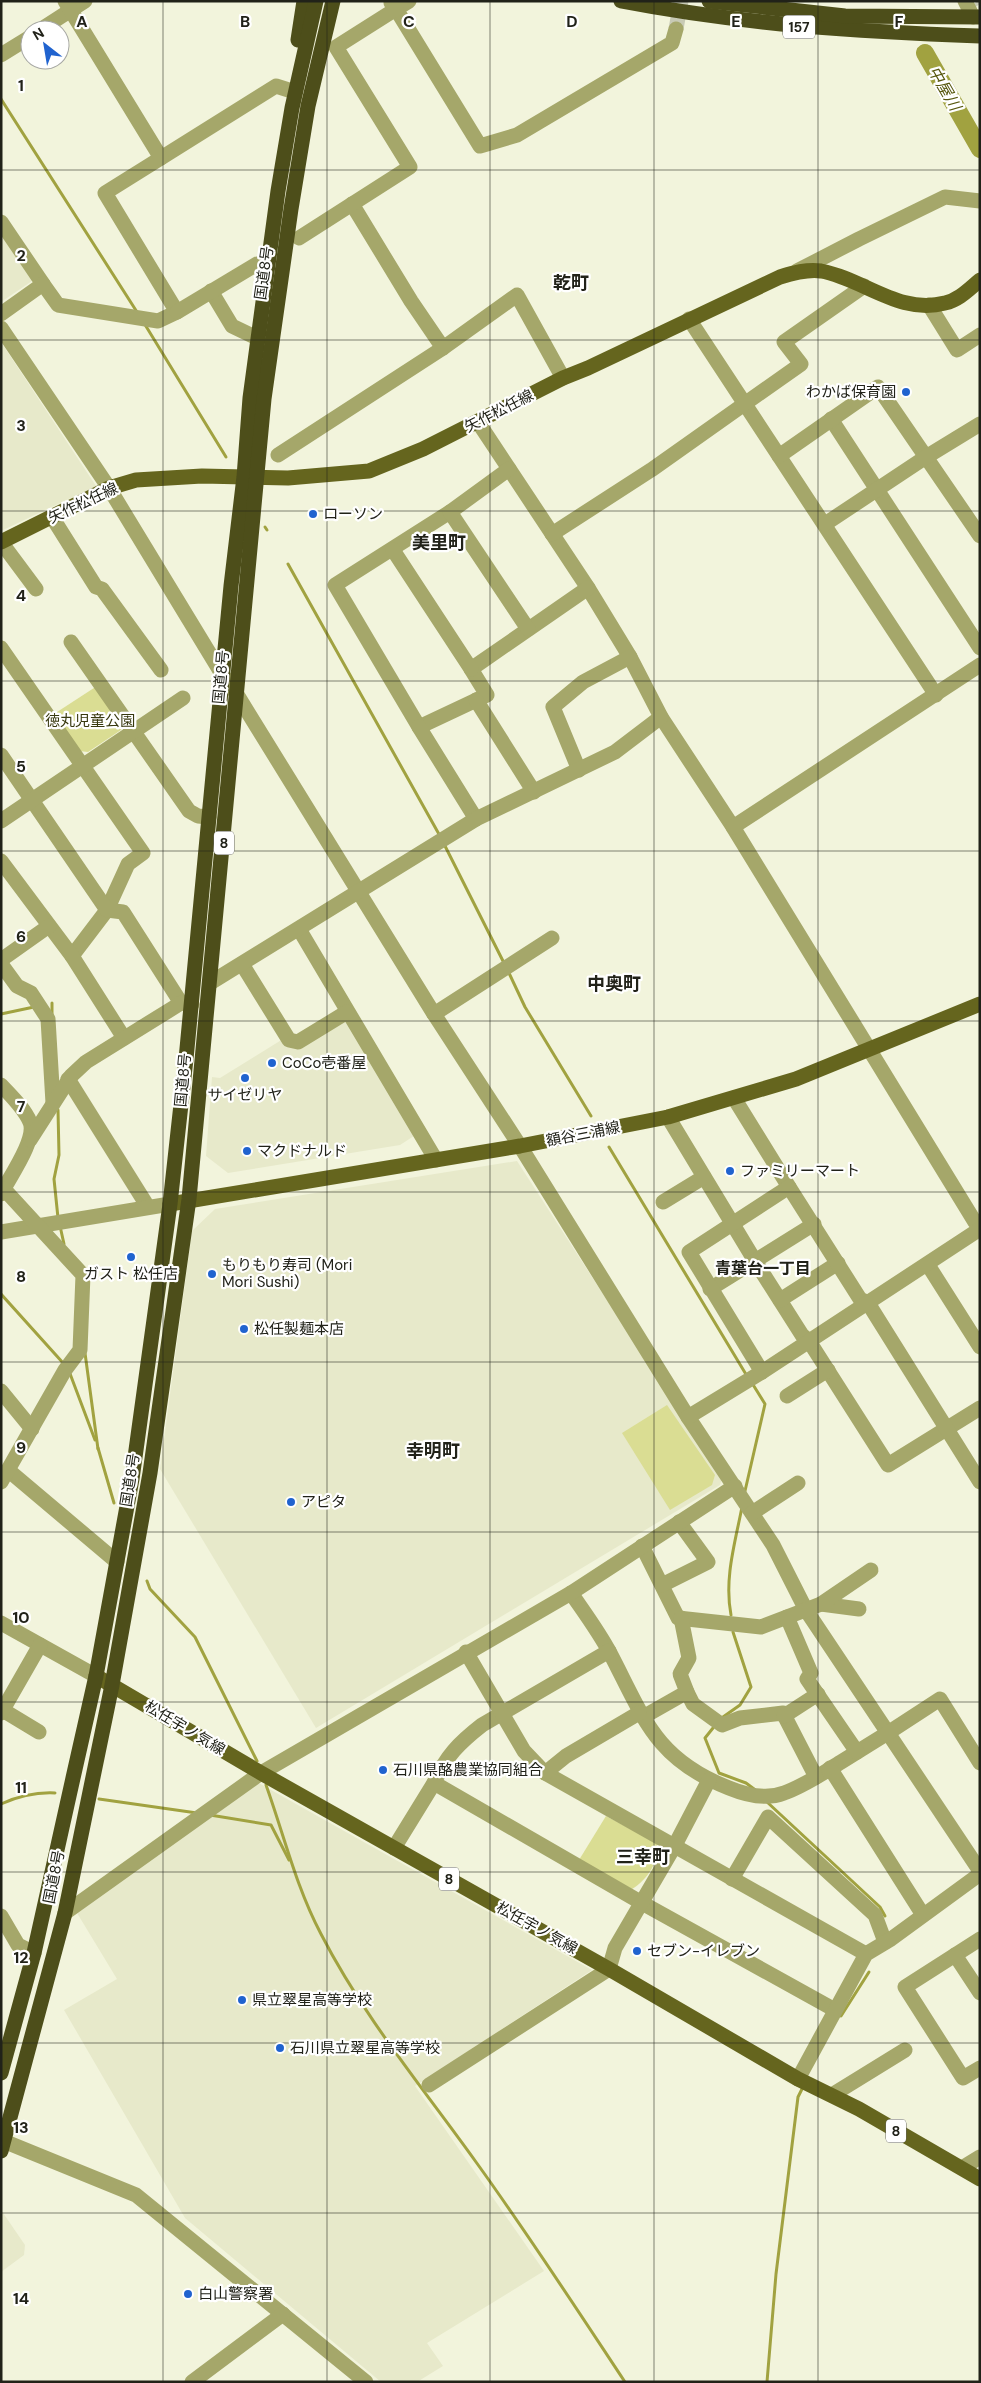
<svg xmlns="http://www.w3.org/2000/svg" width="981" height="2383" viewBox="0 0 981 2383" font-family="'DM Sans','Noto Sans JP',sans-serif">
	<rect width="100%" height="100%" fill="#f2f4dc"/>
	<g fill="#e7e9ca">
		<polygon points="1,229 35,279 1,302"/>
		<polygon points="1,342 96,486 1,531"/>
		<polygon points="338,1021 349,1022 417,1134 400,1145 228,1173 206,1156 212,1077 220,1078 283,1039"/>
		<polygon points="517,1161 722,1478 720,1485 316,1728 160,1469 192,1231 215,1209"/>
		<polygon points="255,1781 592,1970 415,2086 544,2271 427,2343 443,2366 417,2382 381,2382 185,2218 64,2010 117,1979 77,1913"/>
		<polygon points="1,2210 25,2245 24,2255 1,2272"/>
	</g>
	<g fill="#dadd93">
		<polygon points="97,686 123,724 121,730 88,752 79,751 54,714"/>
		<polygon points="667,1405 715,1475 712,1485 670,1510 622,1433"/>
		<path d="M606,1816L657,1843C660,1861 647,1880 632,1889L579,1860Z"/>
	</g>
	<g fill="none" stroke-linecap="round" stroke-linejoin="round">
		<g stroke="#a1a240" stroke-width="3">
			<polyline points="1,99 137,312"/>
			<polyline points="144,323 226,457"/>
			<polyline points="265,527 267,530"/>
			<polyline points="288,564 440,836"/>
			<polyline points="444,844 504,963"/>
			<polyline points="508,971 525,1007 591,1116"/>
			<polyline points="52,1003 52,1015"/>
			<polyline points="1,1014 34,1007"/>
			<polyline points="58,1110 59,1155 54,1179 58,1218"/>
			<polyline points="609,1147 747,1376"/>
			<polyline points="60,1226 64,1244"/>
			<polyline points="1,1294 64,1364"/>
			<polyline points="85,1353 98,1449"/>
			<polyline points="69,1371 95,1440"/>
			<polyline points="98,1448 114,1503"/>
			<polyline points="745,1491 765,1404 752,1383"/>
			<polyline points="147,1581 150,1589 195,1637 257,1761"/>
			<path d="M731,1615C724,1579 735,1543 742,1507"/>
			<polyline points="723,1717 740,1705 751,1687 733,1632"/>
			<polyline points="713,1728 705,1738 719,1773 746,1783 754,1789"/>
			<path d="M266,1785C284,1835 296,1887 321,1934C363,2016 423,2088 476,2162C528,2234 576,2308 625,2382"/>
			<polyline points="99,1799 197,1813"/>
			<polyline points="767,1802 880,1907 885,1916"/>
			<path d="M1,1804C19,1796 35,1792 55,1793"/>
			<polyline points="210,1815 271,1825 289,1860"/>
			<polyline points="841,2016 869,1972"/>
			<polyline points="767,2382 776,2274 798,2097 804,2085"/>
		</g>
		<polyline stroke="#a1a240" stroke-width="18" points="925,53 980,149"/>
		<g stroke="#c8cab5" stroke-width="15" stroke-dasharray="15 8" stroke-linecap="butt">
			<polyline points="978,1 980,4"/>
			<polyline points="676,29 681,1"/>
		</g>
		<g stroke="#a5a76a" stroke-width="15">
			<polyline points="409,1 396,9 480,146 517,135 672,43 676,29"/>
			<polyline points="965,1 973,17"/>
			<polyline points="40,30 85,1"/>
			<polyline points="1,55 30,37"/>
			<polyline points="161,158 276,86 295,92"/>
			<polyline points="352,204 411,301 443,348"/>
			<polyline points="1,222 43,284 1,314"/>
			<polyline points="299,238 410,167 336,47 396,9 391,3"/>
			<polyline points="797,271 859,239 945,197 980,201"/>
			<polyline points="43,284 58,305 158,321 177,312 105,193 161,158 65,1"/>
			<polyline points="211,291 232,326 257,338"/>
			<polyline points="929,305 957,350 980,335"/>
			<polyline points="177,312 257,264"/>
			<polyline points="689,319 936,695"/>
			<polyline points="1,328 109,488 222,674 236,693 434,1014 520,1146 688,1417 773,1545 806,1610 980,1871"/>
			<polyline points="831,419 980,648"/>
			<polyline points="478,422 588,588 630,657 661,717 733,827 975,1222 980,1224"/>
			<polyline points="278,455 443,348 517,295 563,378"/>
			<polyline points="779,456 878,387 980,536"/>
			<polyline points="509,469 450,512 335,585 419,727 487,695 471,669 588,588"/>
			<polyline points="450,512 528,629"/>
			<polyline points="52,517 96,587 102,589 161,670"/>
			<polyline points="825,524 926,457 980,424"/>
			<polyline points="552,534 651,470 801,364 784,342 864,286"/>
			<polyline points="1,542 36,589"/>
			<polyline points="393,550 471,669"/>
			<polyline points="71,642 189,811 198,816 209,817"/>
			<polyline points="1,648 143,853 128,864 107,910 72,956"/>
			<polyline points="476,700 534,792"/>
			<polyline points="419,727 476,819"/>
			<polyline points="1,755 107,910 123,912 181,1003 192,1004"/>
			<polyline points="579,770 553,707 583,682 630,657"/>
			<polyline points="1,821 183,698"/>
			<polyline points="733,827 980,665"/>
			<polyline points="1,861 72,956 124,1038"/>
			<polyline points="299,929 436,1160"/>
			<polyline points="1,960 49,926"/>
			<polyline points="1,964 17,986 31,993 48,1019 53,1103"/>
			<polyline points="242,964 289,1040 298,1042 347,1012"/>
			<polyline points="210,983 476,819 615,752 661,717"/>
			<polyline points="434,1014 552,938"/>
			<polyline points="68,1079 148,1207"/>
			<path d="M1,1085C12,1097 24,1108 30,1122C37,1139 9,1178 1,1194"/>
			<polyline points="734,1098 789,1187"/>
			<polyline points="668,1117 755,1261 802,1335 809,1341 888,1465 980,1408"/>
			<polyline points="30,1140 71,1076 86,1062 181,1003"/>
			<polyline points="663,1202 704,1177"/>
			<polyline points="1,1232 170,1204"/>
			<polyline points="928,1265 980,1347"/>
			<polyline points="710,1289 814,1224"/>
			<polyline points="780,1300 838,1263"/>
			<polyline points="762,1372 689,1252 789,1187 860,1299 868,1303 980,1482"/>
			<polyline points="1,1391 32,1429"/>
			<polyline points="787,1396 828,1370"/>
			<polyline points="688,1417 762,1372 980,1229"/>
			<polyline points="8,1470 117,1562"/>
			<polyline points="1,1482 65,1370 80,1350 83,1275 4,1189"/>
			<polyline points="752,1513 798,1483"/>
			<polyline points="642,1546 678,1618 761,1627 787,1617"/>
			<polyline points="662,1585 708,1562 679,1522"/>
			<path d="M571,1593C584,1612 599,1632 610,1653C644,1718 655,1759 729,1788C746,1795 766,1800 784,1793C804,1786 823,1773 841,1762C874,1742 907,1721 940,1699L980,1763"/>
			<polyline points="821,1604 859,1609"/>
			<polyline points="1,1623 96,1676"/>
			<path d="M609,1651L482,1725C459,1743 446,1756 434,1783L642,1903L835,2010"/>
			<polyline points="466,1652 524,1751 545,1773 866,1954"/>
			<polyline points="687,1692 693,1704 722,1725 740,1718 783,1713 816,1777"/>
			<polyline points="1,1709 39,1732"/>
			<polyline points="1,1713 40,1645"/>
			<polyline points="784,1716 818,1694"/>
			<polyline points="643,1717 687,1692 680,1674 689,1658 681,1618"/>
			<polyline points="857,1752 807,1679 811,1673 787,1617 821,1604 871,1570"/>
			<polyline points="830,1768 923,1915"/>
			<polyline points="545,1773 566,1756 639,1713"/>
			<polyline points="394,1848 434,1783"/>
			<polyline points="732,1879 768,1817 875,1915 885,1942"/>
			<polyline points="65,1913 261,1773 571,1593 735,1486"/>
			<polyline points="1,1916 18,1945 34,1953"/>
			<polyline points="980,1939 905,1987 963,2078 980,2068"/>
			<polyline points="955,1955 980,1993"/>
			<polyline points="798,2079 866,1954 891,1939 980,1874"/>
			<polyline points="429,2085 609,1969 615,1948 674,1847 709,1780"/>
			<polyline points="832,2095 905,2050"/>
			<polyline points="1,2140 136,2195 366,2382"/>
			<polyline points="962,2168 980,2157"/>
			<polyline points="192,2382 283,2314"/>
		</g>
		<g stroke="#65651e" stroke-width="15">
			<path d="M1,542L109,488L136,480L202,476L288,478L369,471L423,449L563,378L588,368L780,277C793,273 807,269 821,271C864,279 899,315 945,303C959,300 969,289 980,280"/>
			<polyline points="170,1204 520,1146 668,1117 796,1079 980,1004"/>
			<polyline points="96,1676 261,1773 609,1969 798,2079 859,2109 980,2179"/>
		</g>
		<g stroke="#4d4e1a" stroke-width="15">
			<path d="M621,1C740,24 859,32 980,36"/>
			<polyline points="709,1 845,16 980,17"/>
			<polyline points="298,40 304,1"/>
			<polyline points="1,2073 34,1953 73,1778 96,1676 132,1479 170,1204 186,1059 231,586 244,477 250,398 278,191 292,108 316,1"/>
			<polyline points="1,2151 65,1913 112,1685 150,1473 189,1199 264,399 291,209 308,106 333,1"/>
		</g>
	</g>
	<path fill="none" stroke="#212219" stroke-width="1" stroke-opacity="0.55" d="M163,1V2382M327,1V2382M490,1V2382M654,1V2382M818,1V2382M1,170H980M1,340H980M1,511H980M1,681H980M1,851H980M1,1021H980M1,1192H980M1,1362H980M1,1532H980M1,1702H980M1,1872H980M1,2043H980M1,2213H980"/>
	<g fill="#2063cf" stroke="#fff" stroke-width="2">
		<circle cx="906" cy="392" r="5"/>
		<circle cx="313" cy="514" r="5"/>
		<circle cx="272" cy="1063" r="5"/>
		<circle cx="245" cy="1078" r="5"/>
		<circle cx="247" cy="1151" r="5"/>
		<circle cx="730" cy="1171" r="5"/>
		<circle cx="131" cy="1257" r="5"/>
		<circle cx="212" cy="1274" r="5"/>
		<circle cx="244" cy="1329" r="5"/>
		<circle cx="291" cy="1502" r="5"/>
		<circle cx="383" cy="1770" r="5"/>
		<circle cx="637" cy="1951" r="5"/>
		<circle cx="242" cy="2000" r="5"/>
		<circle cx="280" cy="2048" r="5"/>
		<circle cx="188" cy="2294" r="5"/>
	</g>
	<g text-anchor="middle" stroke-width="4.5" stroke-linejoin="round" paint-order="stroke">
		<g fill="#fff" stroke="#64645e" stroke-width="1">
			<rect x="783" y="15.5" width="32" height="23" rx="4"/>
			<rect x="214" y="831.5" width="20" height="23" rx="4"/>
			<rect x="439" y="1867.5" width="20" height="23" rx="4"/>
			<rect x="886" y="2119.5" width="20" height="23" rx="4"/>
		</g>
		<g font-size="14" font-weight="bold" fill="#212219">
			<text x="799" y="32">157</text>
			<text x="224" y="848">8</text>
			<text x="449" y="1884">8</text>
			<text x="896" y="2136">8</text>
		</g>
		<g font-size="15" fill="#212219" stroke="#fff">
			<text transform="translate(264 273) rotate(-82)" y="5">国道8号</text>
			<text transform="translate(499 411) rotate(-27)" y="5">矢作松任線</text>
			<text transform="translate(83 503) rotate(-25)" y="5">矢作松任線</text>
			<text transform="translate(221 677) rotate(-85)" y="5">国道8号</text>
			<text transform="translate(183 1080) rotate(-85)" y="5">国道8号</text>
			<text transform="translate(583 1134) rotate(-11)" y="5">額谷三浦線</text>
			<text transform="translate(130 1480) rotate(-81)" y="5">国道8号</text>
			<text transform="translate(185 1728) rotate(31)" y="5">松任宇ノ気線</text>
			<text transform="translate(54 1877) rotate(-79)" y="5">国道8号</text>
			<text transform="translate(537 1928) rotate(29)" y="5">松任宇ノ気線</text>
		</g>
		<g font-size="15" fill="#212219" stroke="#fff" text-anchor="start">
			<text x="896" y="397" text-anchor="end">わかば保育園</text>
			<text x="323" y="519">ローソン</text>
			<text x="282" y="1068">CoCo壱番屋</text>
			<text x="245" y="1100" text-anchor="middle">サイゼリヤ</text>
			<text x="257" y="1156">マクドナルド</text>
			<text x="740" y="1176">ファミリーマート</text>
			<text x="222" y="1270">もりもり寿司 (Mori<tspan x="222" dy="17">Mori Sushi)</tspan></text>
			<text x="131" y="1279" text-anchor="middle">ガスト 松任店</text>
			<text x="254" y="1334">松任製麺本店</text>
			<text x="301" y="1507">アピタ</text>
			<text x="393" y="1775">石川県酪農業協同組合</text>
			<text x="647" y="1956">セブン-イレブン</text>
			<text x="252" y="2005">県立翠星高等学校</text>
			<text x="290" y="2053">石川県立翠星高等学校</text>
			<text x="198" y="2299">白山警察署</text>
		</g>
		<g font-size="15" fill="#38390f" stroke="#fff">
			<text x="90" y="726">徳丸児童公園</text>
		</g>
		<g font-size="16" font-style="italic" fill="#57570d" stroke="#fff">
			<text transform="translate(945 88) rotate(60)" y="6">中屋川</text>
		</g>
		<g font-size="16" font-weight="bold" fill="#212219" stroke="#fff">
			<text x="763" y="1274">青葉台一丁目</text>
		</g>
		<g font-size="18" font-weight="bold" fill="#212219" stroke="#fff">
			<text x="571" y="289">乾町</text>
			<text x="439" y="549">美里町</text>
			<text x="614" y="990">中奥町</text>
			<text x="433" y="1457">幸明町</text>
			<text x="643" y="1863">三幸町</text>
		</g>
	</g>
	<g font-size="16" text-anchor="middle" font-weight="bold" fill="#212219" stroke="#fff" stroke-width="4.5" stroke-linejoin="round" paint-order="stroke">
		<text x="82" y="27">A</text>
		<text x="245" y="27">B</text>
		<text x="409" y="27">C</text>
		<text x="572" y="27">D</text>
		<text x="736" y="27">E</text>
		<text x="899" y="27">F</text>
		<text x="21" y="91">1</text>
		<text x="21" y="261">2</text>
		<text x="21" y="431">3</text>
		<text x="21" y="601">4</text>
		<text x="21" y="772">5</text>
		<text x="21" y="942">6</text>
		<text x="21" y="1112">7</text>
		<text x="21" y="1282">8</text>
		<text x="21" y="1453">9</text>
		<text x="21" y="1623">10</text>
		<text x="21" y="1793">11</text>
		<text x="21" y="1963">12</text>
		<text x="21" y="2133">13</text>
		<text x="21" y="2304">14</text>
	</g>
	<rect width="981" height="2383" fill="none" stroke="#212219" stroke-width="5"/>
	<g transform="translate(45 45) rotate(329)"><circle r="24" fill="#ffffff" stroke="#a6a7a3"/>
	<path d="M0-4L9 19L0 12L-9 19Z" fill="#2063cf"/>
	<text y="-8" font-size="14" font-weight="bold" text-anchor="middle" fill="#212219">N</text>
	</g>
</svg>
